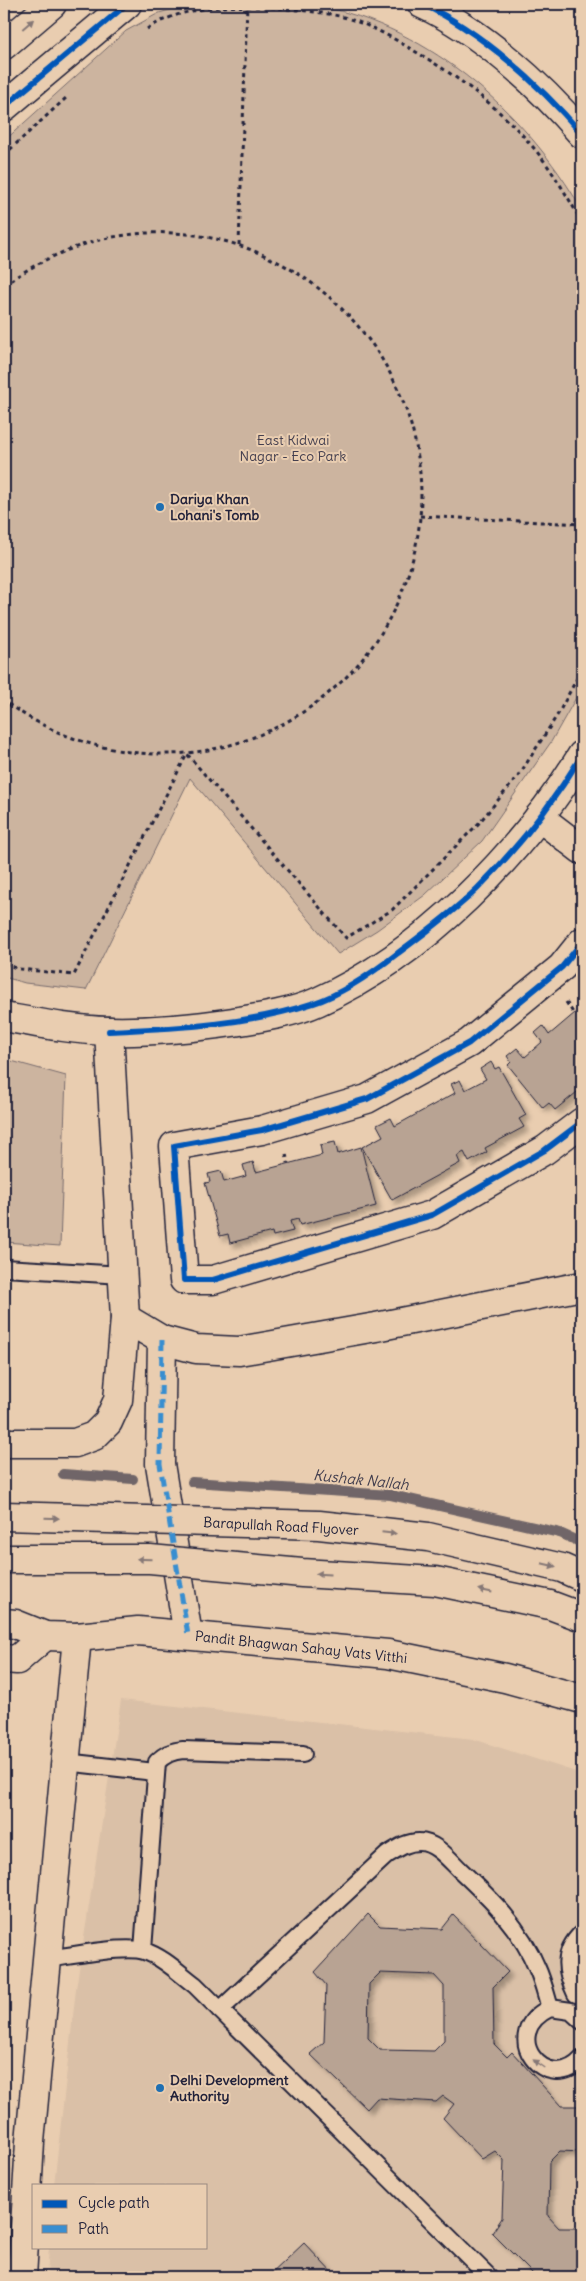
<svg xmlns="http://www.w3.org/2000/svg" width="586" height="2281" viewBox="0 0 586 2281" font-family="Delius,sans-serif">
	<defs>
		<filter id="shadow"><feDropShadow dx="4.5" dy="4.5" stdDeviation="2.5" flood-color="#0004"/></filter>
	</defs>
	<rect width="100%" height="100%" fill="#e9cdb0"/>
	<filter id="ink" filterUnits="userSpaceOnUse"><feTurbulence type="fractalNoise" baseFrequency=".02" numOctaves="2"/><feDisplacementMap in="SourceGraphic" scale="10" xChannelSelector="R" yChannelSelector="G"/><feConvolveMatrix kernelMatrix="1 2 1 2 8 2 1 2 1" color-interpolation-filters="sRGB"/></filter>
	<g filter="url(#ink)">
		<polygon fill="#dac0a7" points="121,1700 473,1739 582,1774 582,2277 47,2277 49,2247 206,2247 206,2185 54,2185 76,1989"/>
		<g fill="#ccb49f" stroke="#776b6d">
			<path d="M191,4C216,4 242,4 267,4C279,4 293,2 305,4C421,19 526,111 582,210V687L551,742L482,841L425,895L377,930L338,954L190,778L86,990L25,983L4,977V141L126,31L159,13Z"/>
			<polygon points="4,1059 66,1076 60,1246 4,1242"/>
		</g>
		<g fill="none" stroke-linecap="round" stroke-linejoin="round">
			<g stroke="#6f6568" stroke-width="10">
				<polyline points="63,1474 133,1479"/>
				<polyline points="192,1482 391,1495 560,1533 582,1543"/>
			</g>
		</g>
		<g fill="#b8a393" stroke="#22223b" fill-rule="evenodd" filter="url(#shadow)">
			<polygon points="582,1007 582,1088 555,1110 549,1103 543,1108 508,1065 511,1062 507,1056 517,1048 525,1057 542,1042 535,1033 543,1026 549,1035"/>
			<polygon points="491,1062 495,1069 499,1067 526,1115 519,1119 524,1127 485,1148 487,1152 469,1162 464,1152 457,1156 460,1163 392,1200 362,1147 383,1136 377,1125 391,1118 395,1126 455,1093 451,1084 460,1080 465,1090 486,1079 480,1069"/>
			<polygon points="335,1142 338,1154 361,1147 376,1206 300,1225 298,1219 290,1221 293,1231 273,1236 272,1232 230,1243 228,1234 220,1236 205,1183 210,1182 208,1174 221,1171 224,1182 246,1176 243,1165 253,1162 256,1172 322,1155 320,1145"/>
			<polygon points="582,1162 582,1173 577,1166"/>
			<path d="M368,1914L380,1926L442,1929L453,1915L508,1972L493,1987L494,2044L507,2057L512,2052L561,2106H582V2152L560,2151L549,2162L548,2216L559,2228H582V2277H536L492,2233L502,2218L504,2160L495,2151L482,2159L443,2118L454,2104L443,2096L436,2102L377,2098L367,2109L310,2054L324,2042L326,1985L315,1972ZM380,1973L434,1975L444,1986V2041L434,2051L380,2050L368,2038L369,1984Z"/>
			<polygon points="304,2243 336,2277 268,2277"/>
		</g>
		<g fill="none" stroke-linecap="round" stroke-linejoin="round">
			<g stroke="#22223b" stroke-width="20">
				<g id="lane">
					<polyline points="4,1268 123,1275"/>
					<polyline points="65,1762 155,1772"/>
					<path d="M143,1950L157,1762C165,1754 172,1751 183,1750L303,1754"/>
					<path d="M48,1959C68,1956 126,1945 144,1951C163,1957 179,1973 195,1985L489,2277"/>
					<path d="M576,1994C565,1971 562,1952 582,1933"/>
					<path d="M220,2010L387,1855C397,1849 406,1842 419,1842C435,1842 448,1858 459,1869C491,1899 520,1927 537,1968C543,1981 546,1995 550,2008"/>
					<path d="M582,2021L571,2011L550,2008C496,2034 547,2097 582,2059"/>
				</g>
			</g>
			<g stroke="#22223b" stroke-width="31">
				<g id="street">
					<polyline points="539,817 582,850"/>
					<polyline points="582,942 562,967 469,1043 367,1099 262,1130 174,1146 184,1280 213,1280 432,1215 545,1150 582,1122"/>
					<polyline points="125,1318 162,1340 196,1349 239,1351 376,1327 582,1286"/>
					<polyline points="162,1340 160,1464 188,1635"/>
					<polyline points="22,2277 30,2142 77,1637"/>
				</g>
			</g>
			<g stroke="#22223b" stroke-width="31">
				<g id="secondary">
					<path d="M422,4C481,31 540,85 582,134"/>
					<polyline points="4,45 52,4"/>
					<polyline points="4,107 127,4"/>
					<path d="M4,1017C38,1023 73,1030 109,1031C150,1032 192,1028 233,1022C259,1018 293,1013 317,1002C423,955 522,853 582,755"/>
					<polyline points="4,1443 75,1443 94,1436 108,1422 118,1400 125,1318 109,1031"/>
					<polyline points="4,1623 15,1624 45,1636 77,1637 138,1631 388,1654 505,1678 582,1699"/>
					<polyline points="4,1659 17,1660 45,1636"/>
				</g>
			</g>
			<g stroke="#22223b" stroke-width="3" stroke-dasharray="4 4" stroke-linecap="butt">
				<path d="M147,29C181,7 224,5 264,7C289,9 315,11 339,16C364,22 390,36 411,49C461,78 509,114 544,161C558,180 570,201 582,222"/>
				<polyline points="4,155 66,98"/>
				<polyline points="239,245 247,4"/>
				<path d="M4,285C41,259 81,241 126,235C262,216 390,313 416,446C429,510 416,574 383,630C351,683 299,723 240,742C159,768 72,751 4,701"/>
				<polyline points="420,516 582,524"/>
				<polyline points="4,964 20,969 74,975 187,754 346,938 392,910 478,824 519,775 558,714 582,669"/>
				<polyline points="566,1002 574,1014"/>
				<polyline points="286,1154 288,1163"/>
			</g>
			<use href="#lane" stroke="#e9cdb0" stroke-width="16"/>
			<use href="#street" stroke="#e9cdb0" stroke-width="28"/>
			<use href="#secondary" stroke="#e9cdb0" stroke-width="28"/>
			<g stroke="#22223b" stroke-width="31" stroke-linecap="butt">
				<g id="highway-bridge">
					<polyline points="4,1516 319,1525 428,1537 562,1568 582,1577"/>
					<polyline points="4,1559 150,1559 302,1573 435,1581 550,1605 582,1617"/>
				</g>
			</g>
			<use href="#highway-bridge" stroke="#e9cdb0" stroke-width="28"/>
			<polyline stroke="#398ed0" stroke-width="5" stroke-dasharray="10 5" stroke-linecap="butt" points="162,1340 160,1464 188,1635"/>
			<g stroke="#e9cdb0" stroke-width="9">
				<g id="cycleway">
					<path d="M422,4C481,31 540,85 582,134"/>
					<polyline points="4,107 127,4"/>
					<polyline points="582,942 562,967 469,1043 367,1099 262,1130 174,1146 184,1280 213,1280 432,1215 545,1150 582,1122"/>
					<path d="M109,1031C179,1028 247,1025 314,1003C342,994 375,971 398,953C425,933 453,912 477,889C517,849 553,803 582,755"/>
				</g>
			</g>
			<use href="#cycleway" stroke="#0057b8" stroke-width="6"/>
		</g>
		<defs><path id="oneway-solid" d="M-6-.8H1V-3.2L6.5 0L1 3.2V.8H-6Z" transform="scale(1.25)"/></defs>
		<g fill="#867876">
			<use href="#oneway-solid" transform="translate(28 24) rotate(-41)"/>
			<use href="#oneway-solid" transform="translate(52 1518) rotate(2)"/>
			<use href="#oneway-solid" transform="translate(389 1533) rotate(6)"/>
			<use href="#oneway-solid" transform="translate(144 1559) rotate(-179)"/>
			<use href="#oneway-solid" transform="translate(549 1565) rotate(13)"/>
			<use href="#oneway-solid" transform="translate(323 1574) rotate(-177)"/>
			<use href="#oneway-solid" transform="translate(485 1591) rotate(-168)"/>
			<use href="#oneway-solid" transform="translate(539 2064) rotate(-145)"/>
		</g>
	</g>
	<g fill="#1f6fb2" stroke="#e9cdb0" stroke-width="2">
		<circle cx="160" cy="507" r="5"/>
		<circle cx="160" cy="2088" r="5"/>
	</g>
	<g text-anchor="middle" stroke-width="4" stroke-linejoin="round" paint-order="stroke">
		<g font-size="14" fill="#443f4f" stroke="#e9cdb0">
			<text x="293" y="445">East Kidwai<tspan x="293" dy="16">Nagar - Eco Park</tspan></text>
		</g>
		<g font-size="14" font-weight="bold" fill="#22223b" stroke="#e9cdb0" text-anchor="start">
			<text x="170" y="504">Dariya Khan<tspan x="170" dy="16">Lohani's Tomb</tspan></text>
			<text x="170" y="2085">Delhi Development<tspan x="170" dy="16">Authority</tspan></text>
		</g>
		<g font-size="14" fill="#22223b" stroke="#e9cdb0">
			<text transform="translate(281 1526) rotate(3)" y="5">Barapullah Road Flyover</text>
			<text transform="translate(301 1647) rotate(6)" y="5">Pandit Bhagwan Sahay Vats Vitthi</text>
		</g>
		<g font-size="15" font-style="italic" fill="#423e4e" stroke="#e9cdb0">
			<text transform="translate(361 1480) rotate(6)" y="5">Kushak Nallah</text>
		</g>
	</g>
	<rect width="586" height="2281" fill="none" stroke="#e9cdb0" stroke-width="20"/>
	<rect x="10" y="10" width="566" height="2261" fill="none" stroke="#22223b" stroke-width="2" filter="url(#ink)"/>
	<rect x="32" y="2184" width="175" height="65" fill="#e9cdb0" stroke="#998981"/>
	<rect x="42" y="2200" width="25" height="8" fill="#0057b8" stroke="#998981"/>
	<text x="78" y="2208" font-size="15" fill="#22223b">Cycle path</text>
	<rect x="42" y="2225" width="25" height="8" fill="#398ed0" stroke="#998981"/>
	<text x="78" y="2234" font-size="15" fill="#22223b">Path</text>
</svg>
